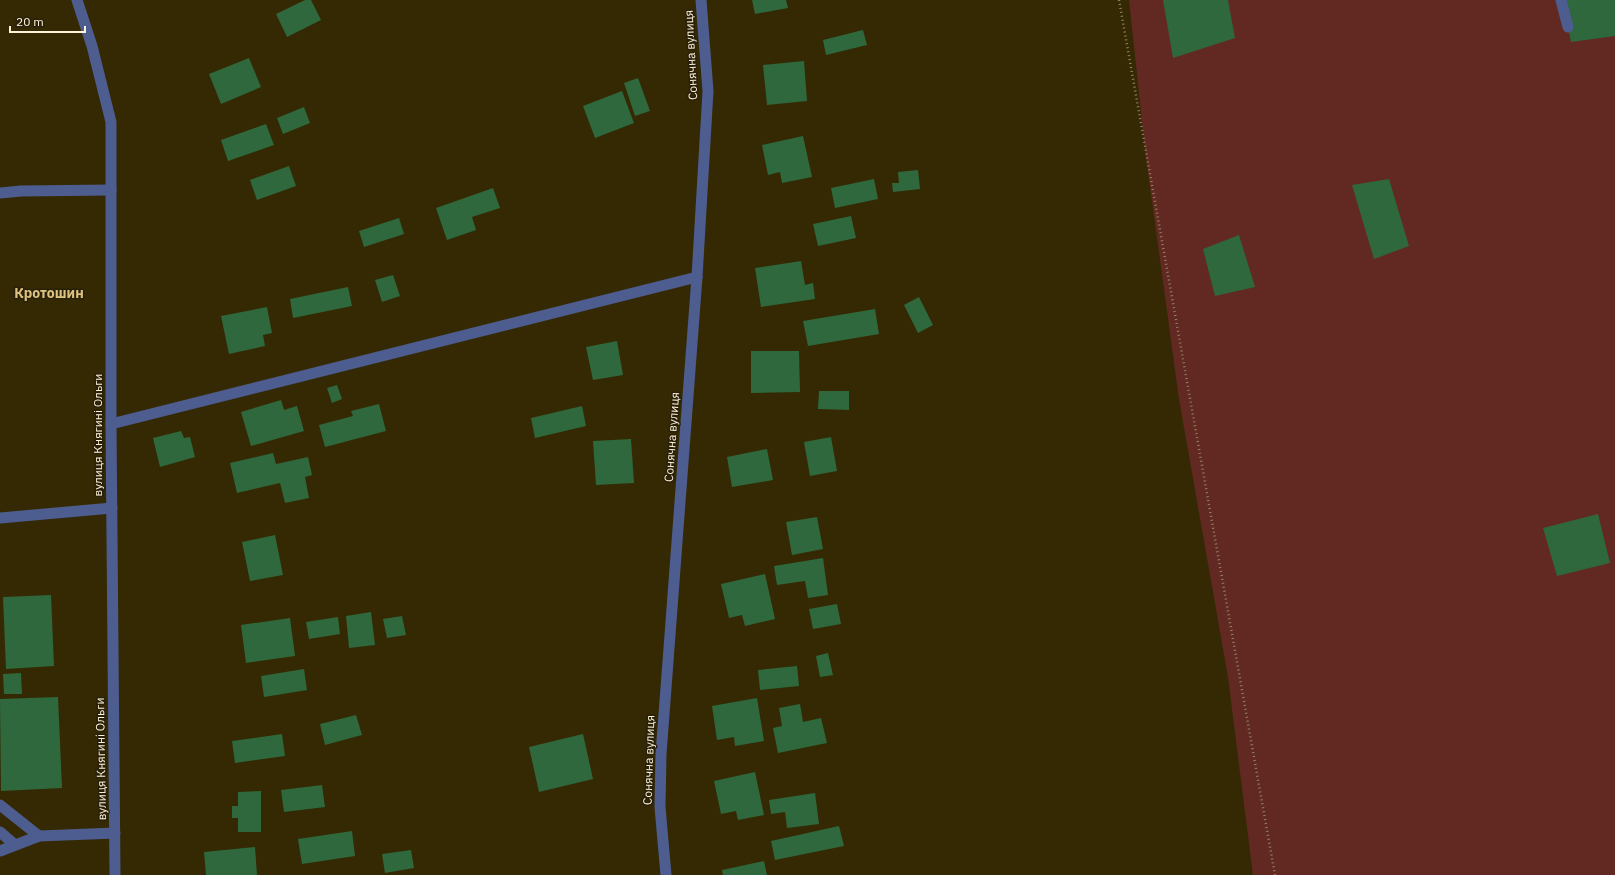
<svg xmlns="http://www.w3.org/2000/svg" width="1615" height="875" viewBox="0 0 1615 875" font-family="'IBM Plex Sans',sans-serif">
	<rect width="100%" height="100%" fill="#352903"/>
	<polygon fill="#622922" points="1129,0 1615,0 1615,875 1253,875 1228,677 1179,399 1145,149"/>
	<g fill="#2e683c">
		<polygon points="305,0 311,0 321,20 287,37 276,14"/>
		<polygon points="752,0 786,0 788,8 755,14"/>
		<polygon points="1163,0 1228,0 1235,38 1173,58"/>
		<polygon points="1562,0 1615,0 1615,36 1571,42"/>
		<polygon points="863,30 867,45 826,55 823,40"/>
		<polygon points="249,58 261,87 221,104 209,74"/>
		<polygon points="804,61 807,101 767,105 763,65"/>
		<polygon points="638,78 650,111 635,116 624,83"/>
		<polygon points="622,91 634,123 595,138 583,106"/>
		<polygon points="304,107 310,123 283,134 277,118"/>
		<polygon points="266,124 274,145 228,161 221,140"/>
		<polygon points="803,136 812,177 782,183 780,172 768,175 762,145"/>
		<polygon points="289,166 296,186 257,200 250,180"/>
		<polygon points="918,170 920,189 893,192 892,183 899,183 898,172"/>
		<polygon points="874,179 878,199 835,208 831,188"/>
		<polygon points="1389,179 1409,246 1374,259 1352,185"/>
		<polygon points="493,188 500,208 472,217 476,230 447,240 436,208"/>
		<polygon points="851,216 856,238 818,246 813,224"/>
		<polygon points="399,218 404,234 364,247 359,231"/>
		<polygon points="1239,235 1255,287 1215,296 1203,249"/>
		<polygon points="801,261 805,285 813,283 815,299 761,307 755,268"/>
		<polygon points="393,275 400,296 382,302 375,280"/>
		<polygon points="348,287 352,306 293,318 290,299"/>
		<polygon points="919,297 933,325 918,333 904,305"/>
		<polygon points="267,307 272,333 263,335 265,346 229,354 221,316"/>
		<polygon points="875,309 879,334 808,346 803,321"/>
		<polygon points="617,341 623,375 593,380 586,347"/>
		<polygon points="751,351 799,351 800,392 751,393"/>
		<polygon points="337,385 342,399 332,403 327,388"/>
		<polygon points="819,391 849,391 849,410 818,409"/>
		<polygon points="281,400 284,410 297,406 304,431 251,446 241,412"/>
		<polygon points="379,404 386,431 325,447 319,425 353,416 351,411"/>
		<polygon points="582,406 586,426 535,438 531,418"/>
		<polygon points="181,431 184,438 190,437 195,457 160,467 153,438"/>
		<polygon points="831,437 837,471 810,476 804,442"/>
		<polygon points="631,439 634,483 596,485 593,441"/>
		<polygon points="767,449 773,480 732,487 727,457"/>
		<polygon points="273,453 276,464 308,457 312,475 305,477 309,498 285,503 280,483 237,493 230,463"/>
		<polygon points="1598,514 1610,563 1557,576 1543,528"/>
		<polygon points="817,517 823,549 792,555 786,522"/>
		<polygon points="275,535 283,575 250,581 242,542"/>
		<polygon points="823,558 828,595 808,598 805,581 777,585 774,566"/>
		<polygon points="765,574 775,619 745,626 742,615 729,618 721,584"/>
		<polygon points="51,595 54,666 6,669 3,597"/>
		<polygon points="837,604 841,624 813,629 809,609"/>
		<polygon points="371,612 375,645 349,648 346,616"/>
		<polygon points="402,616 406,635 387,638 383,619"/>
		<polygon points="338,617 340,634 309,639 306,622"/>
		<polygon points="290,618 295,656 246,663 241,625"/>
		<polygon points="828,653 833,675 820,677 816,656"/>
		<polygon points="797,666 799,686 760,690 758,670"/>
		<polygon points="304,669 307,690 264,697 261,676"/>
		<polygon points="21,673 22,694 4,694 3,674"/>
		<polygon points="58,697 62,788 1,791 0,699"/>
		<polygon points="757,698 764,741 735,746 734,737 717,740 712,706"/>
		<polygon points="800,704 803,722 821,718 827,743 778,753 773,728 782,726 779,708"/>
		<polygon points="356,715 362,735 325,745 320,724"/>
		<polygon points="282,734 285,756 235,763 232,741"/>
		<polygon points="583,734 593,779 539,792 529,747"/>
		<polygon points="755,772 764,815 738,820 736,811 721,814 714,781"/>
		<polygon points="322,785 325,807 284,812 281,790"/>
		<polygon points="261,791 261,832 238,832 238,818 232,818 232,806 238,806 238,792"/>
		<polygon points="815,793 819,824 787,828 785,812 771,814 769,800"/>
		<polygon points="839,826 844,846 775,860 771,841"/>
		<polygon points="352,831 355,856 302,864 298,839"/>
		<polygon points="255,847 257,875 206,875 204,852"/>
		<polygon points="411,850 414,868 385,873 382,854"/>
		<polygon points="764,861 767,875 723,875 722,870"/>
	</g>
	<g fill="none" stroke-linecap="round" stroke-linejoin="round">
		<polyline stroke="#908463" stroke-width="2.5" stroke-dasharray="1 3" stroke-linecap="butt" points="1119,0 1275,875"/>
		<g stroke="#4d5d90" stroke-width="11">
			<polyline points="1561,0 1568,27"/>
			<polyline points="0,193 21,191 111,190"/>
			<polyline points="0,518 112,508"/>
			<polyline points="0,805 39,836"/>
			<polyline points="0,832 15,845"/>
		</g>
		<g stroke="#4d5d90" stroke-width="11">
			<polyline points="111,424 697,277"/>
			<polyline points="0,851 39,836 115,833"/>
			<polyline points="666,875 660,807 661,754 697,277 708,91 701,0"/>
		</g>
		<polyline stroke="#4d5d90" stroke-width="11" points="77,0 92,46 111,122 111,424 115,875"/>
	</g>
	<g text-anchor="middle" stroke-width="3" stroke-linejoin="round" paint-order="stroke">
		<g font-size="12" fill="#fdf3d8" stroke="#28200a">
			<text transform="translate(691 55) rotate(-93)" y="4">Сонячна вулиця</text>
			<text transform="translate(98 435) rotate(-90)" y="4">вулиця Княгині Ольги</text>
			<text transform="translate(672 437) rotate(-86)" y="4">Сонячна вулиця</text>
			<text transform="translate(101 759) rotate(-91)" y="4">вулиця Княгині Ольги</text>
			<text transform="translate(649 760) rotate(-88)" y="4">Сонячна вулиця</text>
		</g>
		<g font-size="14" font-weight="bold" fill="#ddc27d" stroke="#28200a">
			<text x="49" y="298">Кротошин</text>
		</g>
	</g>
	<path d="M10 26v6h75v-6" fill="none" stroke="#fdf3d8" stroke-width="2"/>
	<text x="16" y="26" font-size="12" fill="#fdf3d8" stroke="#28200a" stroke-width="3" paint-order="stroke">20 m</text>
</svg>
